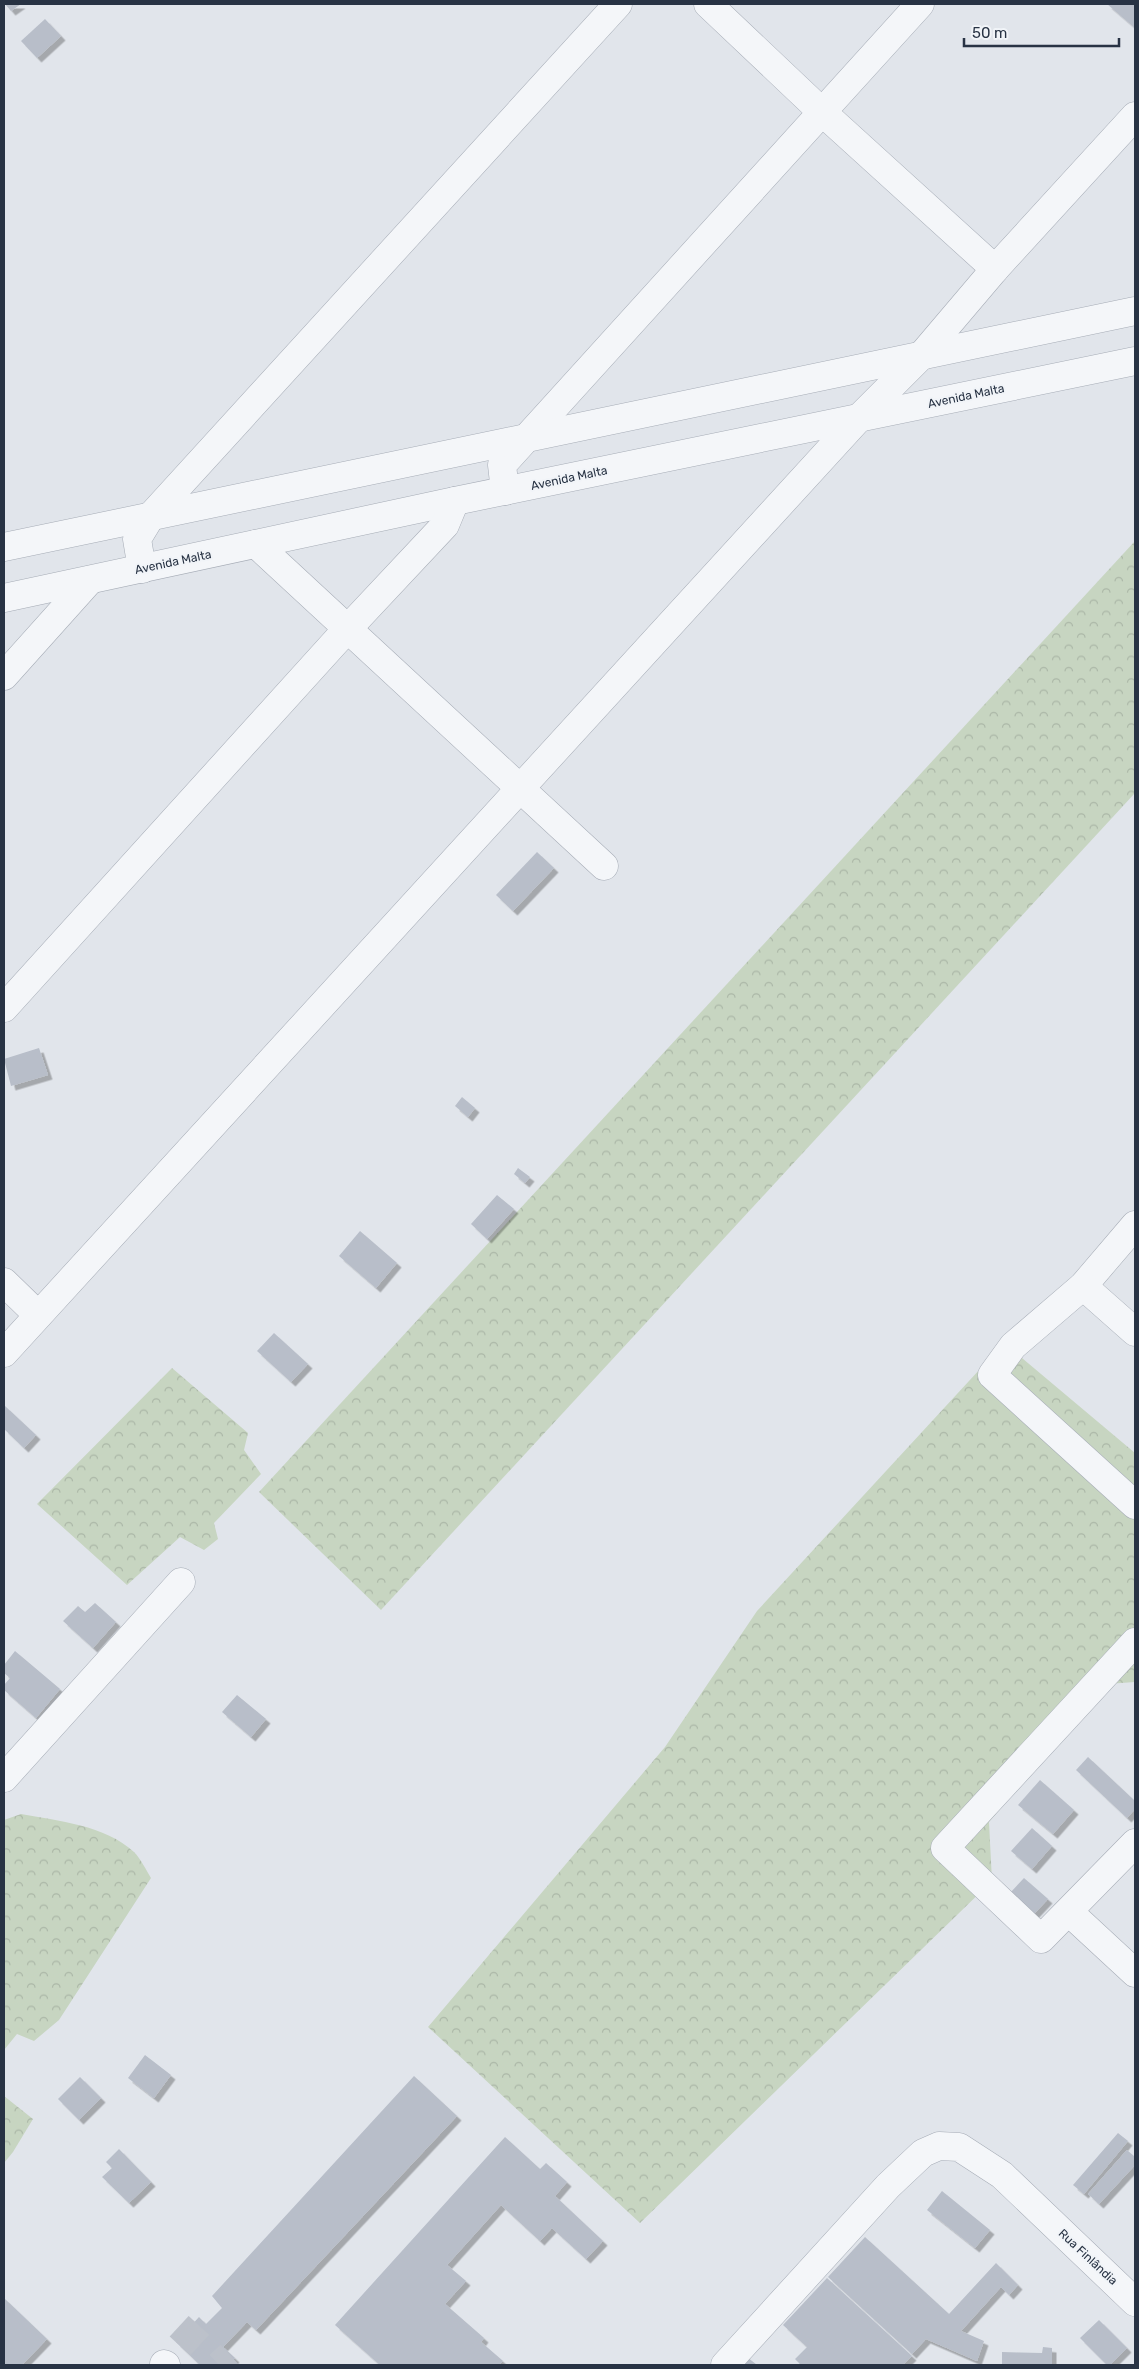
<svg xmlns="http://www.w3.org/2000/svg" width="1139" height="2369" viewBox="0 0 1139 2369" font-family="Rubik,sans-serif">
	<defs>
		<pattern id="forest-crowns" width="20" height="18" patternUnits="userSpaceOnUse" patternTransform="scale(1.25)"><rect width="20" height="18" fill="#c7d5c1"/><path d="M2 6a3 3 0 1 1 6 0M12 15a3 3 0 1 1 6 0" fill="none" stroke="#abb7a7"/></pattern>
		<filter id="shadow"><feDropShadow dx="4.5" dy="4.5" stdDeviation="0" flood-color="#0004"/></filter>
	</defs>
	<rect width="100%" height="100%" fill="#e1e5eb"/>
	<g fill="url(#forest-crowns)">
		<polygon points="1135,541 1135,793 381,1610 259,1492"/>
		<polygon points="1004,1343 1135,1453 1135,1682 1107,1684 989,1822 992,1881 640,2223 428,2027 665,1747 757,1611"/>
		<polygon points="172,1368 248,1433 244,1450 261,1474 214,1523 218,1539 204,1550 180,1537 127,1585 37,1504"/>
		<path d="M21,1814C58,1821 105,1825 134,1852C141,1859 146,1870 151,1878L59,2020L34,2041L17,2034L4,2050V1820Z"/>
		<polygon points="4,2096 33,2119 13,2152 4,2163"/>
	</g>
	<g fill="#b8bec9" filter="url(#shadow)">
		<polygon points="5,4 21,4 11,11"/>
		<polygon points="1107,4 1135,4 1135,28"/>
		<polygon points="45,19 61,36 37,58 21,41"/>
		<polygon points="537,852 554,868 513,911 496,895"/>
		<polygon points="39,1048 48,1075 11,1086 4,1059"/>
		<polygon points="462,1097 475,1108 468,1117 455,1106"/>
		<polygon points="518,1168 530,1177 525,1183 514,1174"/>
		<polygon points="497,1195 514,1209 487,1239 471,1224"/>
		<polygon points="360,1231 397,1263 376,1288 339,1256"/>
		<polygon points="274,1333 308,1364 291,1382 257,1351"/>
		<polygon points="5,1406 36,1435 24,1448 4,1429"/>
		<polygon points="95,1603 116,1622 93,1648 63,1621 78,1606 85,1612"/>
		<polygon points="15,1651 60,1689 36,1718 4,1690 4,1685 10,1678 4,1673 4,1665"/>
		<polygon points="237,1695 266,1719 251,1737 222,1712"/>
		<polygon points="1088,1757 1135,1801 1135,1809 1127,1818 1076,1770"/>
		<polygon points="1040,1780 1074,1810 1053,1834 1018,1805"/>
		<polygon points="1032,1828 1052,1846 1032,1869 1011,1851"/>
		<polygon points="1024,1878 1048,1899 1033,1915 1009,1894"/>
		<polygon points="145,2055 171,2075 154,2098 128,2078"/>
		<polygon points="414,2076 457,2116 256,2330 247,2322 223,2347 235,2358 228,2365 200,2365 176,2342 199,2317 206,2324 222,2308 212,2296"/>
		<polygon points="80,2077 101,2098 79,2120 58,2099"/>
		<polygon points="1118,2133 1128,2141 1084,2194 1073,2185"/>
		<polygon points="505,2137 540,2169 546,2163 567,2182 555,2196 603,2241 586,2259 552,2228 540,2241 501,2205 447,2265 466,2281 445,2304 484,2338 481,2342 503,2361 499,2365 380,2365 335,2325"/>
		<polygon points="119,2149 151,2182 129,2203 102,2177 112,2168 106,2162"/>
		<polygon points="1127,2150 1135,2157 1135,2165 1099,2204 1088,2194"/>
		<polygon points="942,2191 990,2230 975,2248 927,2210"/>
		<polygon points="865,2237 949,2314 996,2263 1018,2285 1009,2295 1001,2287 961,2331 984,2341 977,2361 926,2339 912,2354 828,2277"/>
		<polygon points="827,2278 912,2356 903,2365 801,2365 795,2359 807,2347 783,2325"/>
		<polygon points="4,2298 47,2339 22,2365 4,2365"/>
		<polygon points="1099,2320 1127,2348 1110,2365 1107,2365 1080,2338"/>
		<polygon points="1043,2347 1052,2348 1052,2365 1002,2365 1002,2352 1042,2353"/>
		<polygon points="747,2357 757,2365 739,2365"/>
	</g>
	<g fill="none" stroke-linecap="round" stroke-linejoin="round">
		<g stroke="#bcc1ca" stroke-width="28" stroke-dasharray="28 14" stroke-linecap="butt">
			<polyline points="180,2346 203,2321"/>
			<polyline points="219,2365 230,2355"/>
		</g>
		<g stroke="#a6acb6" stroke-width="29">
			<g id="minor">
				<polyline points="708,4 821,111 995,269"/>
				<polyline points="505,491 502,465 920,4"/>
				<polyline points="256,544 604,866"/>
				<polyline points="4,547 1135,311"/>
				<polyline points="142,569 137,539 151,516 618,4"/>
				<polyline points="4,598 455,501 1135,361"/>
				<polyline points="4,676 90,580"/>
				<polyline points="4,1008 339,638 445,525 455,501"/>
				<polyline points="1135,1225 1083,1286 1013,1346 992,1375 1135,1505"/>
				<polyline points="4,1282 38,1315"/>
				<polyline points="1083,1286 1135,1332"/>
				<polyline points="4,1353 858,419 922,355 995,269 1135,116"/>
				<polyline points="1135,1642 945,1848 1041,1939 1135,1843"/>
				<polyline points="4,1778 181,1582"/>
				<polyline points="1069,1912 1135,1973"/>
				<polyline points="164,2364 166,2365"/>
				<polyline points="725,2365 888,2186 923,2153 939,2146 959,2147 1002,2175 1135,2302"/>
			</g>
		</g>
		<use href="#minor" stroke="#f4f6f9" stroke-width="28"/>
	</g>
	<g text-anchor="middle" stroke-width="4" stroke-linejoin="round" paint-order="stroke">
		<g font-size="12" fill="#283344" stroke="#f1f4f8">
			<text transform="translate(966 396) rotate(-12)" y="4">Avenida Malta</text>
			<text transform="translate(569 478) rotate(-12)" y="4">Avenida Malta</text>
			<text transform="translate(173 562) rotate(-12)" y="4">Avenida Malta</text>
			<text transform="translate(1088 2257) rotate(43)" y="4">Rua Finlândia</text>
		</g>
	</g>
	<rect width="1139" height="2369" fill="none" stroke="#283344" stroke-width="10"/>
	<path d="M964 38v8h155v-8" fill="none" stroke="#283344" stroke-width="2.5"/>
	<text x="972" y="38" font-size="15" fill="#283344" stroke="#f1f4f8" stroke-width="4" paint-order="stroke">50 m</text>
</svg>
